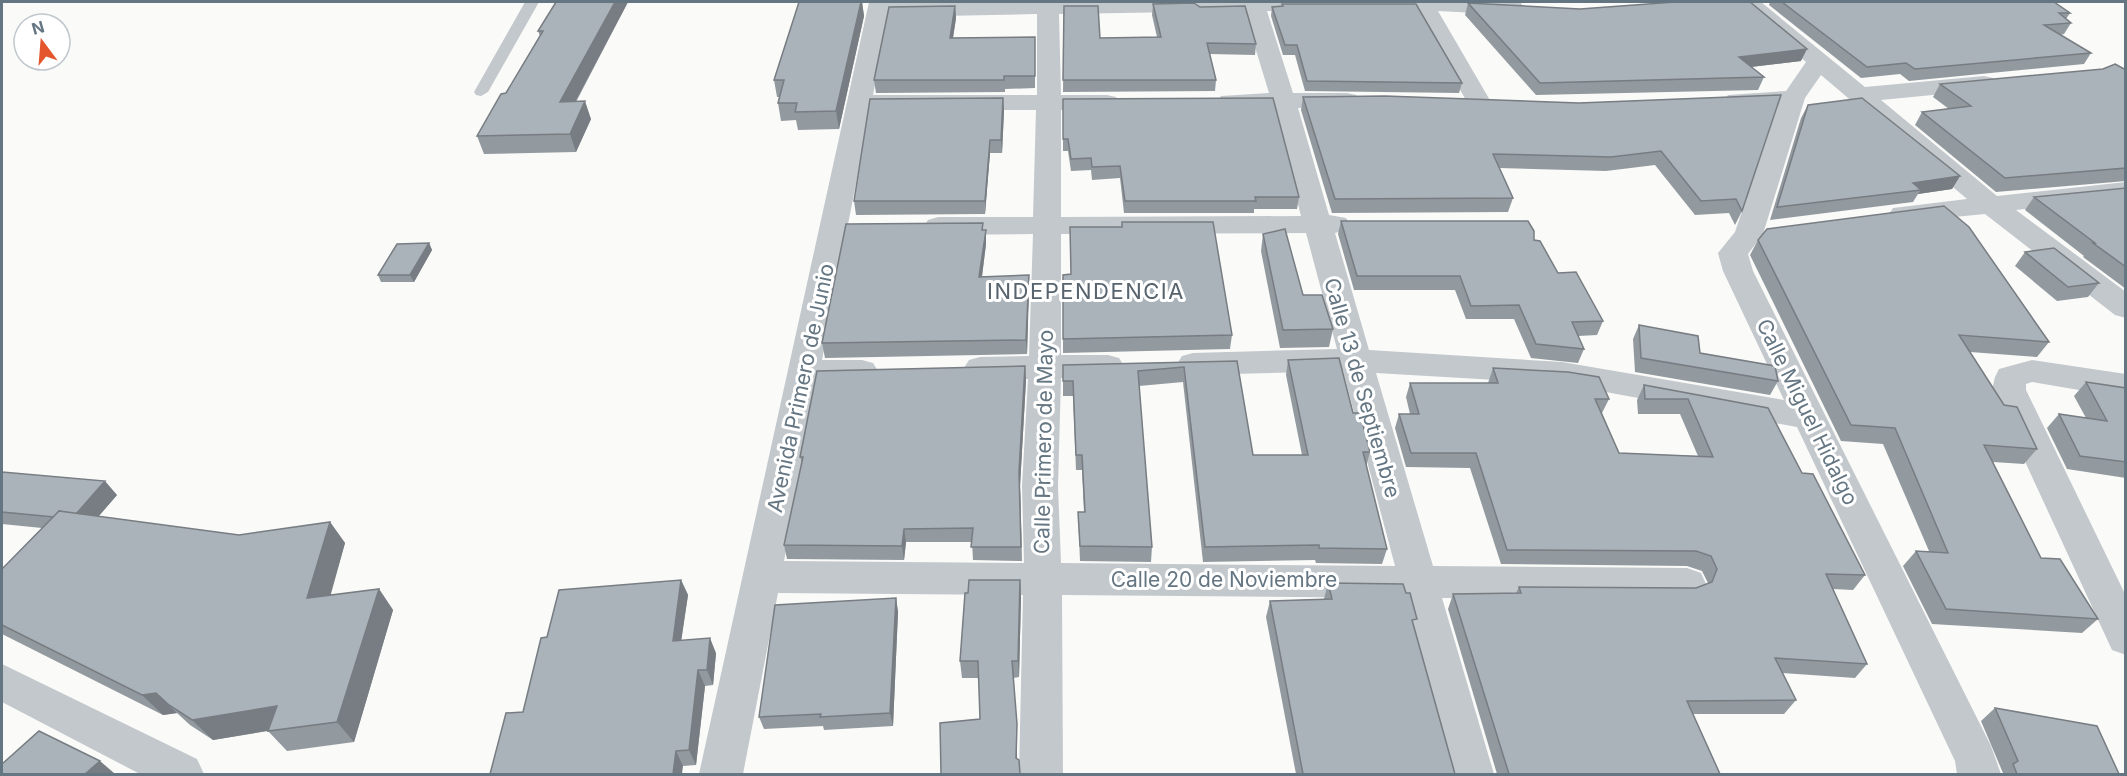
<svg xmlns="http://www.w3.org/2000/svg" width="2127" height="776" viewBox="0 0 2127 776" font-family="Inter,sans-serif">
	<rect width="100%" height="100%" fill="#fafaf8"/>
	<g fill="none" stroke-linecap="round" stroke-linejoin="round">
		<polygon fill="#c3c8cc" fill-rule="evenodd" points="525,2 539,2 488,92 481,96 476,95 474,92"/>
		<g fill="#c3c8cc" fill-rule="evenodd">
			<path d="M869,2L1521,3L1524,8L1521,13L1513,15L1438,11L1491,102L1488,107L1479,109L1470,107L1467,102L1415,11H1267L1293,93H1347L1356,95L1359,100L1356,105L1298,108L1329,215L1346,218L1350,224L1346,230L1335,233L1369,350L1562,362L1784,400L1723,271L1718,253L1735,232L1778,106L1737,107L1728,105L1725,100L1728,95L1786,91L1806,62L1737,2H1761L1865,87L1984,76L1993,78L1996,83L1993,88L1984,90L1881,100L1997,196L2126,182V198L2016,210L2126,292V318L2115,315L1985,214L1903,222L1893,220L1889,214L1893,208L1967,199L1821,75L1805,98L1763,234L1748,254L1753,271L1991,746L2001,774H1957L1955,761L1797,427L1562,384L1376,373L1433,566L1687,568L1701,573L1706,584L1701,595L1687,600L1442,598L1494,774H1450L1403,598L1062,595L1063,774H1019L1023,595L778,593L743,774H699ZM1244,11L1269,93L1221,96L1218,101L1221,106L1230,108H1273L1301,216L1061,217V110L1107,109L1116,107L1119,102L1116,97L1107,95H1061L1059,14ZM1037,14V95H873L888,17ZM870,110H1036L1033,217H938L928,220L924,226L928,232L938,235L1033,234L1029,356L980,357L969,360L964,368L969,376L980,379H1028L1022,486L1024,563L784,561L818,383L862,382L873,379L878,371L873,363L862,360H822ZM1306,233L1337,349L1193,353L1182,356L1177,364L1182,372L1193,375L1343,371L1395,566L1061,563L1058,486L1061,378L1108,377L1119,374L1124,366L1119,358L1108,355H1061V234Z"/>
			<polygon points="2032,360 2126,374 2126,398 2032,382 2026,384 2026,390 2126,596 2126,655 2112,650 1992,390 1995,377 1999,369"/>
			<polygon points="2,664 197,759 204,774 140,774 2,702"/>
		</g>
	</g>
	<g fill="#929a9f">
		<polygon points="556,2 628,2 576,102 591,119 576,152 484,154 477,136 506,93 540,36 538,31"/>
		<polygon points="799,2 862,2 864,16 839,129 798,130 796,120 781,121 778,103 779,97 777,97 774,80"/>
		<polygon points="1533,2 1599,2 1576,3"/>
		<polygon points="1770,2 2054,2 2070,13 2066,19 2071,23 2064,34 2060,35 2091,53 2084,64 1909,81 1900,74 1861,78 1769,5"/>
		<polygon points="1468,3 1801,61 1751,67 1764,77 1758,90 1536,95 1465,15"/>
		<polygon points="1153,4 1256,44 1255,55 1210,54 1216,80 1215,91 1063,92 1064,6 1100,38 1157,37 1152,15"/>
		<polygon points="1282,4 1462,83 1459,93 1305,91 1295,55 1283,55 1271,16 1272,7 1282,6"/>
		<polygon points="955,6 956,18 953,38 1035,37 1035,88 1005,89 1005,92 876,93 874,80"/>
		<polygon points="2126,70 2126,181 1996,192 1915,125 1922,112 1949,109 1933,97 1940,84"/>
		<polygon points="1781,95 1742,211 1735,225 1729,213 1695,215 1655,165 1606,171 1499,168 1513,198 1508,212 1332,213 1301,110 1303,97 1579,103"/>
		<polygon points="1003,98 1004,111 1002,153 990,153 985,214 856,215 854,201"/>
		<polygon points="1063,99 1299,197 1297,209 1254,209 1254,213 1124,213 1120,178 1092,180 1091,170 1071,171 1068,151 1063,151"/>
		<polygon points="1808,105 1960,176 1952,189 1918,194 1913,202 1770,220 1801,118"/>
		<polygon points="2126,188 2126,289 2083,257 2084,256 2025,210 2034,197"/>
		<polygon points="1341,221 1534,240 1558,273 1603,321 1597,335 1578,336 1584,349 1578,363 1531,358 1514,319 1466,319 1455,290 1354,290 1338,234"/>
		<polygon points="1122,222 1232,335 1230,349 1063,353 1063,275 1071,274 1070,227 1122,227"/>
		<polygon points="983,230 986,230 986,244 982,277 1029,275 1027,354 825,358 822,343"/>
		<polygon points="1263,234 1303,295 1333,329 1329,347 1280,348 1261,251"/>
		<polygon points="1758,240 2049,342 2037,357 1970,352 2004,405 2037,449 2024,464 1993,462 2041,558 2098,619 2082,633 1932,624 1903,566 1916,551 1929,551 1883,444 1841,441 1750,255"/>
		<polygon points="429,243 432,250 414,282 381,282 378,275"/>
		<polygon points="2025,252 2099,283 2088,297 2057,301 2015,266"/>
		<polygon points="1639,325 1700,353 1778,381 1770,395 1635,372 1633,339"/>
		<polygon points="1288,360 1353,413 1370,452 1366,467 1387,549 1382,564 1316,563 1315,560 1203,562 1183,382 1139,386 1152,547 1151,562 1080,561 1078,512 1084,512 1082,470 1076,470 1073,396 1063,396 1063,365 1237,361 1253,455 1302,455 1286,375"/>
		<polygon points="1025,366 1026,380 1020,486 1022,561 973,560 972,542 906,542 904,560 787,559 784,545 802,463 800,457"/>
		<polygon points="1493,368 1609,399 1602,413 1619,453 1698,456 1680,414 1638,414 1637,400 1644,385 1768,408 1802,473 1865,575 1853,590 1833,589 1867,664 1855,678 1782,673 1796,700 1784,714 1693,714 1720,774 1497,774 1448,609 1453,594 1516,593 1519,587 1696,588 1708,583 1702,571 1687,566 1501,564 1470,468 1406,467 1395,428 1399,414 1410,414 1406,397 1410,383 1488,383"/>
		<polygon points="2086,382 2126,388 2126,478 2067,469 2047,428 2059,414 2086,418 2074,396"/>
		<polygon points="2,472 117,495 98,517 239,535 330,522 345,543 330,595 379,589 393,610 354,742 287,751 268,731 213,740 190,725 177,713 163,715 2,634 2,569 42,528 2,524"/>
		<polygon points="681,580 688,595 681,640 716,653 713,685 705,686 696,765 683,766 523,712 547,637"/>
		<polygon points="1020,580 1021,597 1019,677 1013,678 1017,741 1017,759 1020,774 980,719 979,678 962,678 960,661 968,593"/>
		<polygon points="1328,583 1414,626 1455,774 1296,774 1266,617 1270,601 1324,599"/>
		<polygon points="896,598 898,612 893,726 824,730 823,726 764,729 759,717"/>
		<polygon points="1995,708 2119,774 2000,774 2003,773 1981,721"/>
	</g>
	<g fill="#777d82">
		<polygon points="615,2 628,2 566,119 560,102"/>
		<polygon points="861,2 862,2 864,16 839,129 836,111"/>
		<polygon points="955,6 956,18 951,50 950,38"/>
		<polygon points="1807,49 1801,61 1733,69 1739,57"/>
		<polygon points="1003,98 1004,111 1002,153 1001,140"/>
		<polygon points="585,101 591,119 576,152 570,134"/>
		<polygon points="990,140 990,153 985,214 985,201"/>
		<polygon points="1960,176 1952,189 1918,194 1921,190 1913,183"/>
		<polygon points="986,230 986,244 980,291 979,277"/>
		<polygon points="429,243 432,250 414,282 410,275"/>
		<polygon points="1029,275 1029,290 1027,354 1026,340"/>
		<polygon points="1025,366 1026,380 1020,486 1022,561 1019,472"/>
		<polygon points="105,481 117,495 85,532 72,518"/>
		<polygon points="330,522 345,543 324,619 307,598"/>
		<polygon points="904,529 906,542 904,560 902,546"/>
		<polygon points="681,580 688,595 679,656 673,641"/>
		<polygon points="1020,580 1021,597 1019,677 1018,661"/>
		<polygon points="379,589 393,610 354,742 337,722"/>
		<polygon points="896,598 898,612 893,726 890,713"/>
		<polygon points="710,638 716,653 713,685 707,670"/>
		<polygon points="698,670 705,686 696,765 689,750"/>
		<polygon points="156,693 177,713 163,715 142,695"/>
		<polygon points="277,706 295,726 213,740 192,720"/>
		<polygon points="1017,724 1017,774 1016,758"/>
		<polygon points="676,751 683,766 682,774 673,774"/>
		<polygon points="100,761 114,773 113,774 85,774"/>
	</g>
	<g fill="#aab3b9" stroke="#777d82" stroke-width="1.5">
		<polygon points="556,2 615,2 560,102 585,101 570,134 477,136 501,94 506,93 543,31 538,31"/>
		<polygon points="799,2 861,2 836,111 795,112 797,103 778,103 784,80 774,80"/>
		<polygon points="1675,2 1750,2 1807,49 1739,57 1764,77 1540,83 1468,3 1580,9"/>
		<polygon points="1782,2 2054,2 2070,13 2059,13 2071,23 2044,25 2091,53 1915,69 1906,63 1867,67"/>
		<polygon points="1194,3 1200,7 1245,6 1256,44 1207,43 1216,80 1063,80 1064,6 1098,6 1100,38 1161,37 1153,4"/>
		<polygon points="1282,4 1416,4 1462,83 1307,81 1297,45 1285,45 1272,7 1283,6"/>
		<polygon points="955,6 950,38 1035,37 1035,76 1004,76 1004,80 874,80 889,7"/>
		<polygon points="2115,64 2126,70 2126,168 2005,178 1922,112 1971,106 1940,84 2103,69"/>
		<polygon points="1781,95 1742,211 1736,199 1701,201 1661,151 1611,157 1493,154 1513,198 1335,199 1303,97 1385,96 1579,103"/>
		<polygon points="1003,98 1001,140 990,140 985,201 854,201 870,99"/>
		<polygon points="1273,98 1299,197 1255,197 1256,201 1125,201 1120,166 1092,167 1091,158 1071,159 1068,139 1063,139 1063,99"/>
		<polygon points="1862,98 1960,176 1913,183 1921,190 1777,207 1808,105"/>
		<polygon points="2126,188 2126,267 2093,243 2095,243 2034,197"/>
		<polygon points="1944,206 1969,227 2049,342 1959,335 2004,405 2017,407 2037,449 1984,445 2041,558 2060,559 2098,619 1946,609 1916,551 1948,553 1895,428 1851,425 1758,240 1767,229"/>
		<polygon points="1341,221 1528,221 1534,231 1534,240 1540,241 1558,273 1576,272 1603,321 1572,322 1584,349 1536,344 1519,305 1471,306 1460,276 1357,276"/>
		<polygon points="1122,222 1213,222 1232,335 1063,339 1063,275 1071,274 1070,227 1122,227"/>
		<polygon points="983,223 982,230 986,230 979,277 1029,275 1026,340 822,343 846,224"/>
		<polygon points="1285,229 1303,295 1322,295 1333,329 1283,330 1263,234"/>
		<polygon points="429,243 410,275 378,275 397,244"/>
		<polygon points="2054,248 2099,283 2068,287 2025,252"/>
		<polygon points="1639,325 1698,336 1700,353 1775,366 1778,381 1641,358"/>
		<polygon points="1339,358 1353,413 1360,413 1370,452 1363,452 1387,549 1319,548 1319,545 1205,547 1184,367 1138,371 1152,547 1080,546 1078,512 1085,512 1082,455 1076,455 1073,381 1063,381 1063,365 1237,361 1253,455 1308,455 1288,360"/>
		<polygon points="1025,366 1019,472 1021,547 971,547 973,528 904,529 902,546 784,545 803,457 800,457 817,371"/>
		<polygon points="1493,368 1568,372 1599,377 1609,399 1595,399 1619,453 1713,457 1688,399 1645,399 1644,385 1768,408 1802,473 1813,474 1865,575 1826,574 1867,664 1775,658 1796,700 1687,701 1720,774 1509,774 1453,594 1521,593 1519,587 1696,588 1712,582 1717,569 1711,556 1696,551 1507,550 1476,453 1411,453 1399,414 1419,414 1410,383 1498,383"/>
		<polygon points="2086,382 2126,388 2126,462 2080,456 2059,414 2107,421"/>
		<polygon points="2,472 105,481 76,514 59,511 54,517 2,512"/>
		<polygon points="59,511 239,535 330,522 307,598 379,589 337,722 268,731 277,706 192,720 169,705 156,693 142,695 2,625 2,569"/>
		<polygon points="681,580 673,641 710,638 707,670 698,670 689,750 676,751 673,774 490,774 506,713 523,712 541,638 547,637 559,590"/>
		<polygon points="969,580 1020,580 1018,661 1012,661 1017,724 1016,758 1019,760 1020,774 941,774 940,723 980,719 978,661 960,661 965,593 968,593"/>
		<polygon points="1328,583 1403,584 1406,593 1410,593 1417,619 1412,620 1455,774 1303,774 1270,601 1332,599"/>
		<polygon points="896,598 890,713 820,717 821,714 759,717 775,605"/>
		<polygon points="1995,708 2097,726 2119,774 2017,774 2013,764 2018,761"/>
		<polygon points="39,731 100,761 85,774 2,774 2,764"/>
	</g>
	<g text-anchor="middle" stroke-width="6" stroke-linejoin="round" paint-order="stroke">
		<g font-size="21" fill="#657683" stroke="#fff">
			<text transform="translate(801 388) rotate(-78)" y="7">Avenida Primero de Junio</text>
			<text transform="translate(1362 388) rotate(74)" y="7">Calle 13 de Septiembre</text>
			<text transform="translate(1807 412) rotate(64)" y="7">Calle Miguel Hidalgo</text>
			<text transform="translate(1044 442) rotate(-89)" y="7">Calle Primero de Mayo</text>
			<text x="1224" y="587">Calle 20 de Noviembre</text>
		</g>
		<g font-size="22" letter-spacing="1.5" fill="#57646e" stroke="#fff">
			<text x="1086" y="299">INDEPENDENCIA</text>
		</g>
	</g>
	<rect width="2127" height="776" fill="none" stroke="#657683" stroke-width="6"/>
	<g transform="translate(42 42) rotate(344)"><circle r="28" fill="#ffffff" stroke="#c1c8cd" stroke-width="1.5"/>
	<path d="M0-4.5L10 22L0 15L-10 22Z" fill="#e4572e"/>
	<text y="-9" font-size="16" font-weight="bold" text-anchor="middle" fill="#657683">N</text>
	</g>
</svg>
